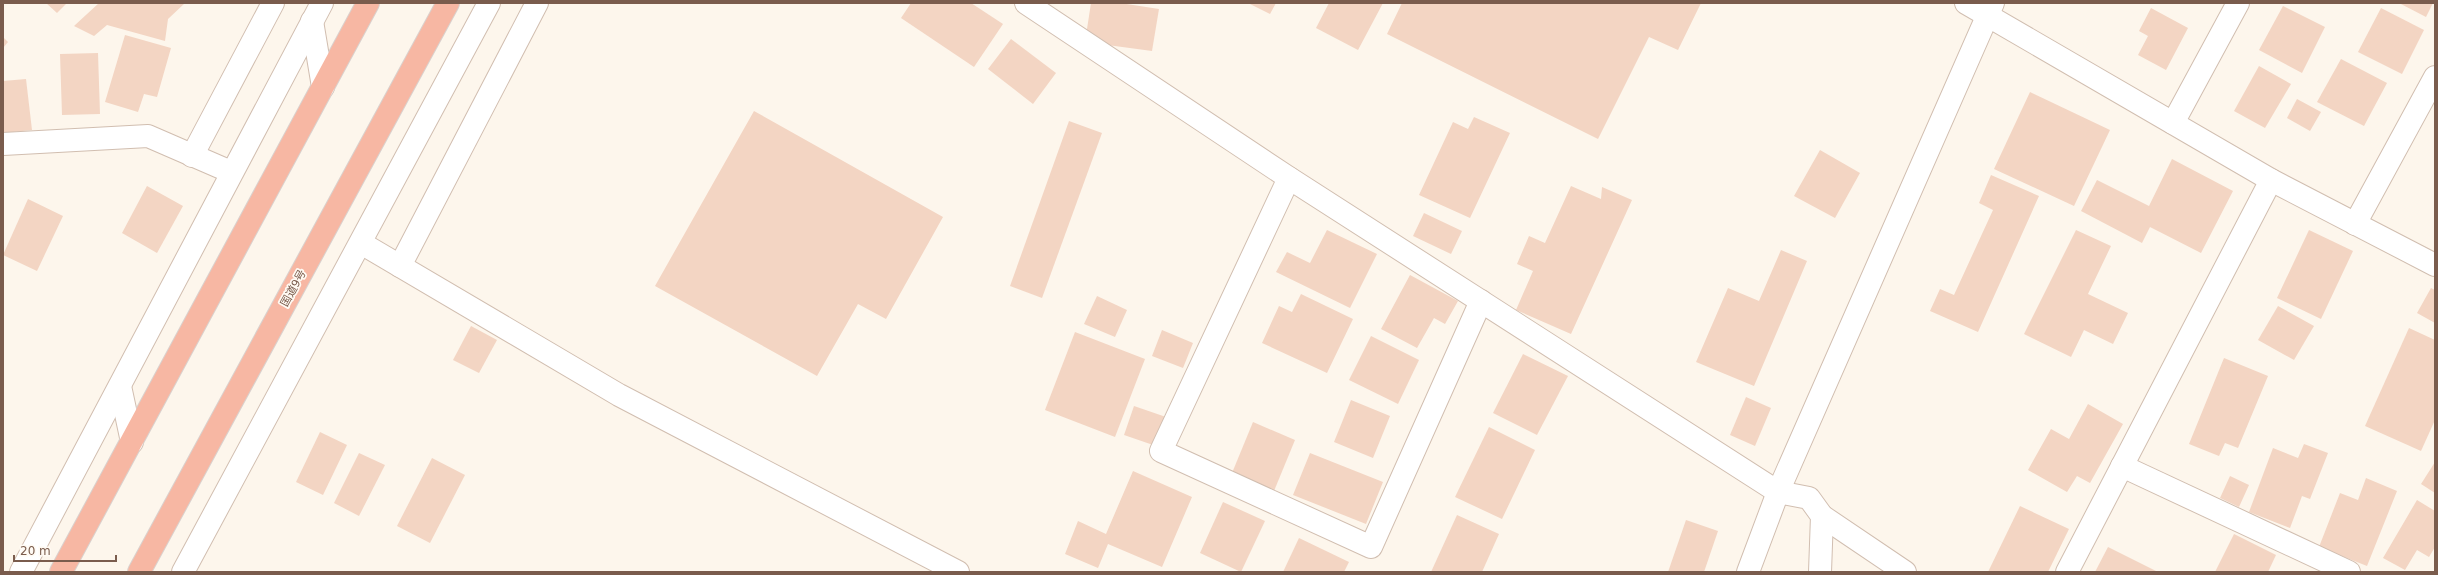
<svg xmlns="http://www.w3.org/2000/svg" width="2438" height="575" viewBox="0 0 2438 575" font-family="'DejaVu Sans','Noto Sans JP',sans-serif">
	<rect width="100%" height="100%" fill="#fdf6ec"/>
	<g fill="#f3d5c3">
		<polygon points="46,3 67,3 57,13"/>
		<polygon points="99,3 185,3 168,19 165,41 107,25 94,36 74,26"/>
		<polygon points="911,3 971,3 1003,24 974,67 901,18"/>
		<polygon points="1091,3 1120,3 1159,9 1152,51 1085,42"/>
		<polygon points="1248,3 1276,3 1270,14"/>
		<polygon points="1329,3 1383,3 1358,50 1316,28"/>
		<polygon points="1402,3 1701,3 1678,50 1649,37 1598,139 1387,34"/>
		<polygon points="2399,3 2433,3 2426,17"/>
		<polygon points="2283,6 2325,27 2302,73 2259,50"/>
		<polygon points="2151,8 2188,28 2166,70 2138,55 2148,36 2139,31"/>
		<polygon points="2381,8 2424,30 2402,74 2358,52"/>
		<polygon points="125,35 171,48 157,97 144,94 138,112 105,102"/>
		<polygon points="3,37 8,42 3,48"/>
		<polygon points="1011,39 1056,73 1033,104 988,69"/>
		<polygon points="98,53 100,114 62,115 60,54"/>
		<polygon points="2341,59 2387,83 2364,126 2317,102"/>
		<polygon points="2259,66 2291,84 2265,128 2234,111"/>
		<polygon points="26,79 32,130 3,133 3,81"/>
		<polygon points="2030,92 2110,130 2074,206 1994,169"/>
		<polygon points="2297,99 2321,112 2310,131 2287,118"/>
		<polygon points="754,111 943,217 886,319 858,304 817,376 655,286"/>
		<polygon points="1474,117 1510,133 1470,218 1419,195 1453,122 1468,129"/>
		<polygon points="1069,121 1102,133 1042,298 1010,286"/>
		<polygon points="1820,150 1860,173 1835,218 1794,196"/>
		<polygon points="2172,159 2233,191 2201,253 2150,227 2142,243 2081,211 2097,180 2149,206"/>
		<polygon points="1991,175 2039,196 1978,332 1930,311 1940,289 1954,295 1993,210 1979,203"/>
		<polygon points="147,186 183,206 157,253 122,233"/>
		<polygon points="1571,186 1601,199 1602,187 1632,200 1571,334 1516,310 1533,271 1517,264 1529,236 1545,243"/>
		<polygon points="28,199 63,216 37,271 3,255"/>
		<polygon points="1424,213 1462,231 1451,254 1413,236"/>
		<polygon points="1327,230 1377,254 1350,308 1276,272 1287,252 1310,263"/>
		<polygon points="2076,230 2111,246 2088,294 2128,313 2113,344 2084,330 2071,357 2024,334"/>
		<polygon points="2309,230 2353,251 2321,319 2277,298"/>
		<polygon points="1781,250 1807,261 1754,386 1696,362 1728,288 1759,301"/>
		<polygon points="1410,275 1458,301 1445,324 1434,318 1417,348 1381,329"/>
		<polygon points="2431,288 2435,290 2435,323 2417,313"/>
		<polygon points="1301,294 1353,319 1327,373 1262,343 1279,306 1292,312"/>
		<polygon points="1097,296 1127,310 1115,337 1084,324"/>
		<polygon points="2278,306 2314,326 2294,360 2258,340"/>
		<polygon points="471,326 497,340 479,373 453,360"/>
		<polygon points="2409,328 2435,340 2435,420 2421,451 2365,426"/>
		<polygon points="1162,330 1193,343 1183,368 1152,356"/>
		<polygon points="1075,332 1145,359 1115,437 1045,410"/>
		<polygon points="1371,336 1419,360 1398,404 1349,380"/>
		<polygon points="1523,354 1568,376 1537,435 1493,413"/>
		<polygon points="2224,358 2268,376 2238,448 2225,443 2219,456 2189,444"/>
		<polygon points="1746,397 1771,408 1755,446 1730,435"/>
		<polygon points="1351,400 1390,416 1373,458 1334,442"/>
		<polygon points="2088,404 2123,424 2090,483 2077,476 2067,492 2028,470 2051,429 2069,439"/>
		<polygon points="1134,406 1166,417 1156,446 1124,435"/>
		<polygon points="1253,422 1295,440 1274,491 1232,473"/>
		<polygon points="1489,427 1535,450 1502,519 1455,497"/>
		<polygon points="320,432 347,445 323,495 296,482"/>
		<polygon points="2304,444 2328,453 2310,499 2302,496 2290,528 2249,512 2273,448 2298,458"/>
		<polygon points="359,453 385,465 359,516 334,503"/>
		<polygon points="1310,453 1383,482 1366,524 1293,495"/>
		<polygon points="432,458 465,475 430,543 397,526"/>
		<polygon points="2435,462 2435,493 2421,484"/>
		<polygon points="1133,471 1192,497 1162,567 1108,544 1098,568 1065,554 1078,521 1106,534"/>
		<polygon points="2230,476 2249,485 2239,507 2220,498"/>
		<polygon points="2366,478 2397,491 2367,566 2319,547 2340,493 2358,500"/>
		<polygon points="2417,500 2435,511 2435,547 2429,557 2417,550 2405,570 2383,558"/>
		<polygon points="1223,502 1265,521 1241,572 1200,553"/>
		<polygon points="2020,506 2069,529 2048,572 1988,572"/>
		<polygon points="1457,515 1499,534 1482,572 1431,572"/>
		<polygon points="1686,520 1718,531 1704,572 1668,572"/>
		<polygon points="2234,534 2276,555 2268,572 2215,572"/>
		<polygon points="1299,538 1349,562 1344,572 1283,572"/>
		<polygon points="2108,547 2158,572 2095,572"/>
	</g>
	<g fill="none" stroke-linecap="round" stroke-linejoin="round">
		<g stroke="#d1beb0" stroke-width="24">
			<g id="minor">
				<polyline points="1026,3 1289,178 1778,492 1809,498 1822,516 1820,572"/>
				<polyline points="1966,3 2271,180 2435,265"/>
				<polyline points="312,21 323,87"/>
				<polyline points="2173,123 2238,3"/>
				<polyline points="3,144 148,136 231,172"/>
				<polyline points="192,156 273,3"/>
				<polyline points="1289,178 1161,451 1371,547 1481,301"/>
				<polyline points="2355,224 2435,77"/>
				<polyline points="361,243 619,395 958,572"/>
				<polyline points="400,266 537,3"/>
				<polyline points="120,386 132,442"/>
				<polyline points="2122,466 2349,572"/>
				<polyline points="1822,516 1905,572"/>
				<polyline points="21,572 322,3"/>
				<polyline points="183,572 489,3"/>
				<polyline points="1748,572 1778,492 1993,3"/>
				<polyline points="2067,572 2271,180"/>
			</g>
		</g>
		<g stroke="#dad1cd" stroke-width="24">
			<g id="highway">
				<polyline points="61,572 368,3"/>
				<polyline points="139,572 448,3"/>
			</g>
		</g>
		<use href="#minor" stroke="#fff" stroke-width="22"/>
		<use href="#highway" stroke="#f7b7a3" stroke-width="22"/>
	</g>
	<g text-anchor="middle" stroke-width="3.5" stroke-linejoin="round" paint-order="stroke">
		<g font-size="11" fill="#7a5c4d" stroke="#fffaf3">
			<text transform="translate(293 288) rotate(-61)" y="4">国道9号</text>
		</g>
	</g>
	<rect width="2438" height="575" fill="none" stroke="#7a5c4d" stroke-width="8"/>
	<path d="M14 555v6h102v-6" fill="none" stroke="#7a5c4d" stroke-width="2"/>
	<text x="20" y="555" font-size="12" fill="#7a5c4d" stroke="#fffaf3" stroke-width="3" paint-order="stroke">20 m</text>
</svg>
